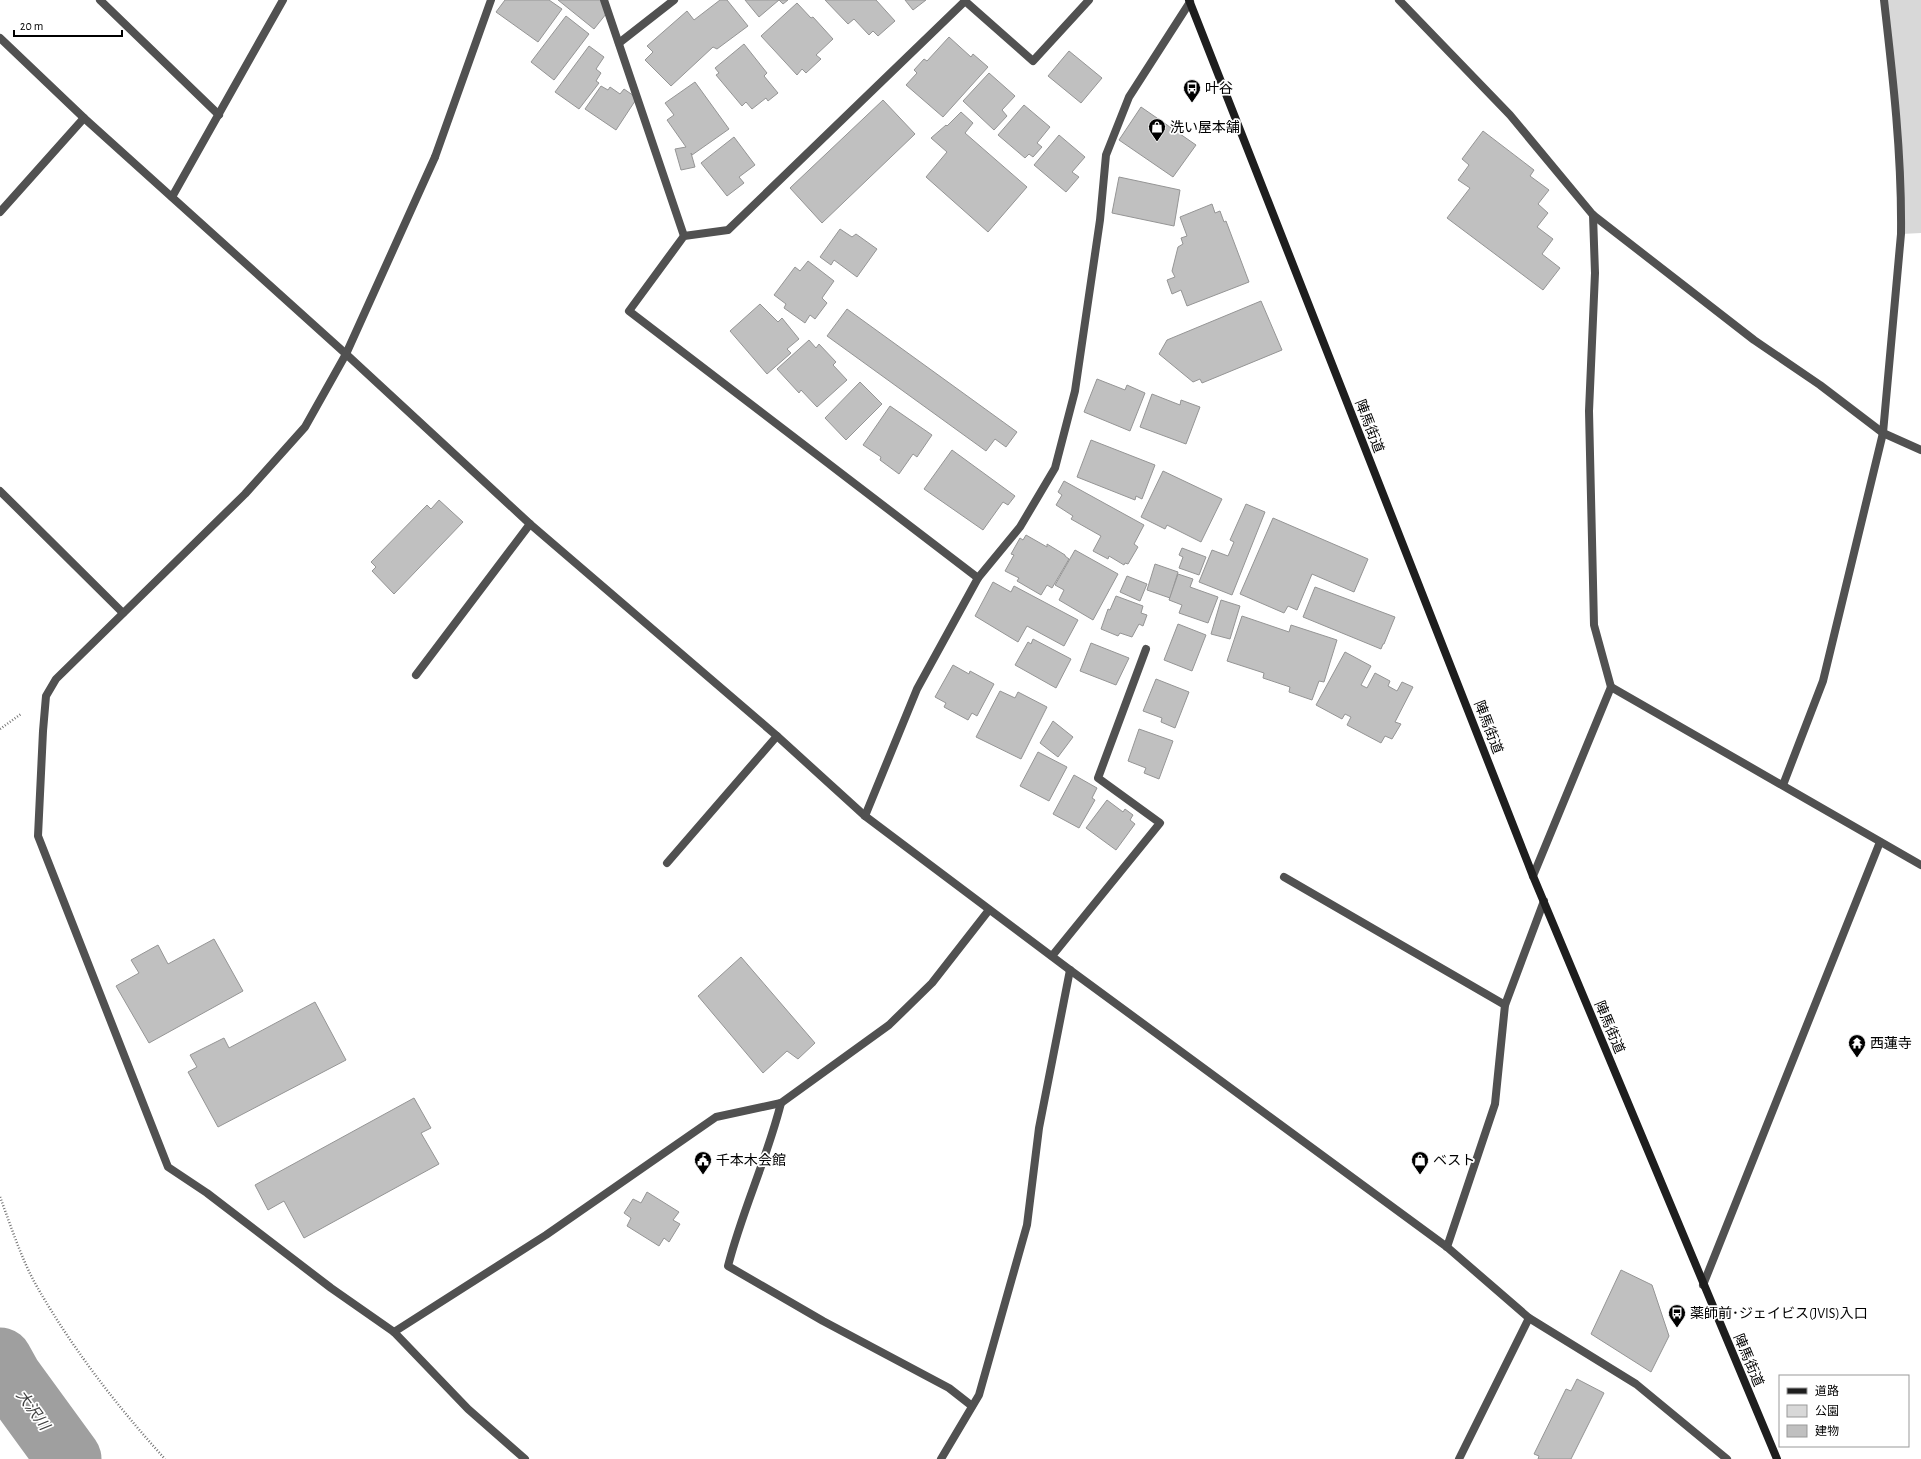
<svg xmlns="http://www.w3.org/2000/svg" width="1921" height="1459" viewBox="0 0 1921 1459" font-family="'Alegreya Sans','Noto Sans JP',sans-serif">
	<rect width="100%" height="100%" fill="#fff"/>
	<polygon fill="#d8d8d8" points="1883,0 1921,0 1921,233 1901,234 1901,207"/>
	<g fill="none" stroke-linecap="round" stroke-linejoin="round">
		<polyline stroke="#9f9f9f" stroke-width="65" points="0,1360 10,1378 69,1459"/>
	</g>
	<g fill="#c0c0c0" stroke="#959595">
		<polygon points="505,0 549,0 562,9 538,42 496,12"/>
		<polygon points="558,0 601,0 606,14 594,29"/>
		<polygon points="720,0 727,0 748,26 717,49 713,47 671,86 645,60 653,52 647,46 687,11 694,20"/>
		<polygon points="745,0 788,0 783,4 779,0 759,17"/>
		<polygon points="825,0 876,0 895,21 878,36 873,31 869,35 854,19 848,24"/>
		<polygon points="905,0 926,0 913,10"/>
		<polygon points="797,3 811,18 813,17 833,39 816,55 821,59 806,73 802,69 797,75 761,36"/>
		<polygon points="566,16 589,34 554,80 531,62"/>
		<polygon points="949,37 971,57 973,54 988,67 943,117 906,85 917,73 914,70 924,59 927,61"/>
		<polygon points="744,44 767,73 764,76 778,93 768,101 766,98 752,109 746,102 742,106 716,75 719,73 715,68"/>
		<polygon points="589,46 604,57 596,69 601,73 596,81 599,83 579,109 555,92"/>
		<polygon points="1069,51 1102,78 1081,103 1048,76"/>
		<polygon points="989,73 1015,96 1002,110 1007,116 994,130 963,101"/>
		<polygon points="695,82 729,129 692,155 691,153 695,167 681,170 675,149 686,147 667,120 674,115 665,103"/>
		<polygon points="601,86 608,90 610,87 620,94 624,89 637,98 616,130 585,109"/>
		<polygon points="883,100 915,134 822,223 790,188"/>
		<polygon points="1024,105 1050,127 1037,143 1042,147 1033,157 1029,154 1025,158 998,135"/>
		<polygon points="1141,107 1196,145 1173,177 1119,140"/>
		<polygon points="961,112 973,123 965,133 1027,187 988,232 926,177 947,152 931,138 946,125 947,126"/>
		<polygon points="1483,131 1534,170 1530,176 1549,190 1538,204 1548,213 1537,227 1553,239 1542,254 1560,268 1543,290 1447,218 1470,188 1458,180 1469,165 1462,159"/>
		<polygon points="1059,135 1085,157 1072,172 1079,177 1066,192 1034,165"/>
		<polygon points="734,137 755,165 739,177 744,183 727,196 701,163"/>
		<polygon points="1119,177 1180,190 1174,226 1112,213"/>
		<polygon points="1212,204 1215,213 1220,211 1224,222 1226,221 1249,282 1187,306 1181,290 1172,294 1167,280 1175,277 1172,271 1178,247 1183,244 1181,238 1187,236 1180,217"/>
		<polygon points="840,229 852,237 856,234 877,249 857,277 834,260 831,265 820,257"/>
		<polygon points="808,261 834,281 822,298 827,303 815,319 810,315 805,323 784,308 786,304 774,295 795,267 800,271"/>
		<polygon points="1261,301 1282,350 1202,383 1200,379 1193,382 1159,354 1167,340"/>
		<polygon points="760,304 778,322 782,318 799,339 787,349 791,353 767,374 730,331"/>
		<polygon points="847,309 1017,432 1006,447 995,439 986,451 827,336"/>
		<polygon points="809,340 816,348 819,344 836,362 833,365 847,380 817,407 801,390 799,393 777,369"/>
		<polygon points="1097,379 1125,390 1127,385 1145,393 1130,431 1084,412"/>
		<polygon points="860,382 882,404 846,440 825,418"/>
		<polygon points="1152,394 1180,405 1181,400 1200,407 1186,444 1140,427"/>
		<polygon points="890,406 932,435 917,457 913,454 899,474 880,460 881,457 863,445"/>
		<polygon points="1091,440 1155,465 1142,499 1136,496 1135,500 1077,477"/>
		<polygon points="952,450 1015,496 1008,505 1003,502 983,530 924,489"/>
		<polygon points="1163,471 1222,499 1201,542 1167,525 1165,529 1141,517"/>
		<polygon points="1064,481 1144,525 1134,544 1138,547 1128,564 1125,563 1124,565 1109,556 1108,559 1093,551 1101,536 1071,519 1073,516 1056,505 1062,495 1058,492"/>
		<polygon points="439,500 463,522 394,594 372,571 376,567 371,562 427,505 431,509"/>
		<polygon points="1246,504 1265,512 1232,595 1199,582 1212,550 1228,556 1234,542 1230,540"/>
		<polygon points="1273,518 1368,559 1354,592 1312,574 1297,610 1288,606 1284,613 1240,594"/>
		<polygon points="1026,535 1047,547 1047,544 1065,555 1065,556 1069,559 1052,588 1047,585 1041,595 1017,581 1019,578 1005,571 1014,555 1011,554 1020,538 1023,540"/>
		<polygon points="1182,548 1206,557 1199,575 1179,568 1183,557 1179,555"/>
		<polygon points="1075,550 1118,574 1093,620 1059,600 1064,590 1055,585"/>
		<polygon points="1155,564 1178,572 1170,598 1147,590"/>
		<polygon points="1178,574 1193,579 1190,587 1218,597 1208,623 1179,613 1182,605 1169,600"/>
		<polygon points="1127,576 1147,584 1140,601 1120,592"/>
		<polygon points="993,582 1011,592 1014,586 1078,620 1064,646 1027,626 1018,642 975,616"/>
		<polygon points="1315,587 1395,617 1384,644 1383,644 1381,649 1303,617"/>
		<polygon points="1116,596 1143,606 1141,613 1147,615 1143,626 1139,624 1132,637 1120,633 1118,636 1101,629 1108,609 1110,610"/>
		<polygon points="1221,600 1240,606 1230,639 1211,634"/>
		<polygon points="1242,616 1289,632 1291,625 1337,640 1324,682 1319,681 1312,700 1289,692 1290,687 1263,678 1264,673 1227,661"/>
		<polygon points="1178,624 1206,635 1192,671 1164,660"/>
		<polygon points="1033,639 1071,659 1056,688 1015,665 1028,642 1031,644"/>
		<polygon points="1091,643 1129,658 1116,685 1080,671"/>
		<polygon points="1345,652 1371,666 1361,685 1367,688 1375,673 1390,681 1388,686 1397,691 1402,682 1413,687 1395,722 1401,724 1392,739 1385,736 1381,743 1347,725 1351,717 1345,714 1342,719 1316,705"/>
		<polygon points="953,665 969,674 970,671 994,684 977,716 972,713 968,720 944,707 946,703 935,697"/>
		<polygon points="1156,679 1189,692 1175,728 1161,722 1162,718 1143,711"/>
		<polygon points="1000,691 1015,698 1018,692 1047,707 1021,759 976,737"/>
		<polygon points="1053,721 1073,737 1058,757 1040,743"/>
		<polygon points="1139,729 1173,741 1159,779 1144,773 1146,768 1128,761"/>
		<polygon points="1038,752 1067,767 1049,801 1020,786"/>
		<polygon points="1074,775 1097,788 1092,798 1095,800 1079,828 1053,814"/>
		<polygon points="1107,800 1123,812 1125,809 1133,815 1130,820 1135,824 1116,850 1086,828"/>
		<polygon points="214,939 243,991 149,1043 116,986 139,973 131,960 158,945 168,964"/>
		<polygon points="741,957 815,1043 798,1059 787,1051 763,1073 698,996"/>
		<polygon points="315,1002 346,1060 218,1127 188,1072 197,1067 190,1055 224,1038 229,1048"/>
		<polygon points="414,1098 431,1128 421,1133 439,1164 304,1238 284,1201 268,1210 255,1185"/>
		<polygon points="647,1192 679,1212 673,1220 680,1224 669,1242 664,1238 659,1246 627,1226 631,1218 624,1213 633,1199 641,1203"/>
		<polygon points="1621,1270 1652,1285 1669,1336 1651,1372 1591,1334"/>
		<polygon points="1577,1379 1604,1393 1571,1459 1538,1459 1539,1456 1534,1454 1566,1389 1571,1391"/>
	</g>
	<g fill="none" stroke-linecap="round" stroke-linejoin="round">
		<g stroke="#737373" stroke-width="2.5" stroke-dasharray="1 2" stroke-linecap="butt">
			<polyline points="0,729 21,714"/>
			<path d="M0,1197C11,1226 21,1258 36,1285C72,1348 116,1405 165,1459"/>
		</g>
		<g stroke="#515151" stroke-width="8">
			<polyline points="100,0 219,115"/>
			<polyline points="604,0 684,236"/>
			<polyline points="435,157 491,0"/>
			<polyline points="1883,433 1921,450"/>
			<polyline points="1533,876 1611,687"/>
			<polyline points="1284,877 1505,1005"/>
			<polyline points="1447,1247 1495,1104 1505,1005 1544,901"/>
			<polyline points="1703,1285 1880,842"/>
			<polyline points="394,1332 546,1235 716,1117 781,1103 889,1025 932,983 989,910"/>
		</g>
		<g stroke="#515151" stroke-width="8">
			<polyline points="1399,0 1510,115 1593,215 1754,340 1820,385 1883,433"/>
			<polyline points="0,38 84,118 346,354 530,524 777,736 865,816 1070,970 1447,1247 1529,1318 1636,1384 1727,1459"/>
			<polyline points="619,43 674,0"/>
			<polyline points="435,157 346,354 305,427 245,494 56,679 46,696 43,731 38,836 168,1167 207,1193 331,1288 394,1332 468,1409 525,1459"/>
			<polyline points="172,197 283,0"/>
			<polyline points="0,212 84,118"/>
			<polyline points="1593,215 1595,273 1589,411 1594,625 1611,687 1921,865"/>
			<polyline points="0,491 123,613"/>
			<polyline points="978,578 629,311 684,236 728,230 965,1 1033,61 1089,0"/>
			<polyline points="416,675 530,524"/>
			<path d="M1783,785L1823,681L1883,433L1901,234C1902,156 1893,78 1884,0"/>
			<polyline points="865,816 917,689 978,578 1020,527 1055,468 1075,391 1100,220 1106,155 1129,97 1190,2"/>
			<polyline points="667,863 777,736"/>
			<polyline points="1052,956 1160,823 1098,778 1146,649"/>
			<path d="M781,1103C767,1159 742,1211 728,1266L823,1321L949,1388L972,1406"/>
			<polyline points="941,1459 979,1395 1027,1225 1039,1128 1070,970"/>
			<polyline points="1459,1459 1529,1318"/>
		</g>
		<polyline stroke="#1e1e1e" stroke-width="8" points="1189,0 1533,876 1777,1459"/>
	</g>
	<defs>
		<g id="bus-pin" transform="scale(0.9)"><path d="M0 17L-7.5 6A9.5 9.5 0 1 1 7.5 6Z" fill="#000" stroke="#fff"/><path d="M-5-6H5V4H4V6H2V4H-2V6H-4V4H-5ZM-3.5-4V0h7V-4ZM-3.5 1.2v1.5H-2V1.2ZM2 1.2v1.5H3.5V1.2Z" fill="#fff"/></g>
		<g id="shop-pin" transform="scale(0.9)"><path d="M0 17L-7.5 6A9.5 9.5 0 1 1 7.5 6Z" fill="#000" stroke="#fff"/><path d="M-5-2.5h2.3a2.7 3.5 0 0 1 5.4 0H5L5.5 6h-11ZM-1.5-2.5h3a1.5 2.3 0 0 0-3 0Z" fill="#fff"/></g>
		<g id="temple-pin" transform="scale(0.9)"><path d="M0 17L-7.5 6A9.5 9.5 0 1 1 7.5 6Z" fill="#000" stroke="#fff"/><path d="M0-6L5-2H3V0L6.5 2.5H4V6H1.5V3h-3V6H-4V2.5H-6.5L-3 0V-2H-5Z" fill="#fff"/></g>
		<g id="civic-pin" transform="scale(0.9)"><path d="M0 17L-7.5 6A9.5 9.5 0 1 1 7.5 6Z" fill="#000" stroke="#fff"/><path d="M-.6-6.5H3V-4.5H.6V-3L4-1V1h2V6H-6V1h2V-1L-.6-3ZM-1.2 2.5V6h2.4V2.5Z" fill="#fff"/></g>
	</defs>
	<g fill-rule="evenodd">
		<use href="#bus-pin" x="1192" y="88"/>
		<use href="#shop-pin" x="1157" y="127"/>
		<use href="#temple-pin" x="1857" y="1043"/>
		<use href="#civic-pin" x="703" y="1160"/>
		<use href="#shop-pin" x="1420" y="1160"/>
		<use href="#bus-pin" x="1677" y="1313"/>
	</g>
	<g text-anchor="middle" stroke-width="3.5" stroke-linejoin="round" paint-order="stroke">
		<g font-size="14" fill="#000" stroke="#fff" text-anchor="start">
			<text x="1205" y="93">叶谷</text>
			<text x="1170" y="132">洗い屋本舗</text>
			<text x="1870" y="1048">西蓮寺</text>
			<text x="716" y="1165">千本木会館</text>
			<text x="1433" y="1165">ベスト</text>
			<text x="1690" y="1318">薬師前･ジェイビス(JVIS)入口</text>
		</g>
		<g font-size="14" fill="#000" stroke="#fff">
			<text transform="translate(1370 426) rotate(69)" y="5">陣馬街道</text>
			<text transform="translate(1489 727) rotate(69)" y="5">陣馬街道</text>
			<text transform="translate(1610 1027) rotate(67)" y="5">陣馬街道</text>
			<text transform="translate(1749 1360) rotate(67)" y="5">陣馬街道</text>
		</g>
		<g font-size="15" font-style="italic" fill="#404040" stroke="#fff">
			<text transform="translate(33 1410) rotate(54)" y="5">大沢川</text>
		</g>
	</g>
	<rect x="1779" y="1375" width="130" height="72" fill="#ffffff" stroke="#999999"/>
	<rect x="1787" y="1388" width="20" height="6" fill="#1e1e1e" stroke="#999999"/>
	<text x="1815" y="1395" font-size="12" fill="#000000">道路</text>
	<rect x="1787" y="1405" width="20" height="12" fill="#d8d8d8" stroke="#999999"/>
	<text x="1815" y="1415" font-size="12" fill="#000000">公園</text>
	<rect x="1787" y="1425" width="20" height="12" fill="#c0c0c0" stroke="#999999"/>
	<text x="1815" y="1435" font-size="12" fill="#000000">建物</text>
	<path d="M14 30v6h108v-6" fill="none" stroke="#000000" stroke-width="2"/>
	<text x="20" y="30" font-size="12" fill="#000000" stroke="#ffffff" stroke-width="3" paint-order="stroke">20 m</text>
</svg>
